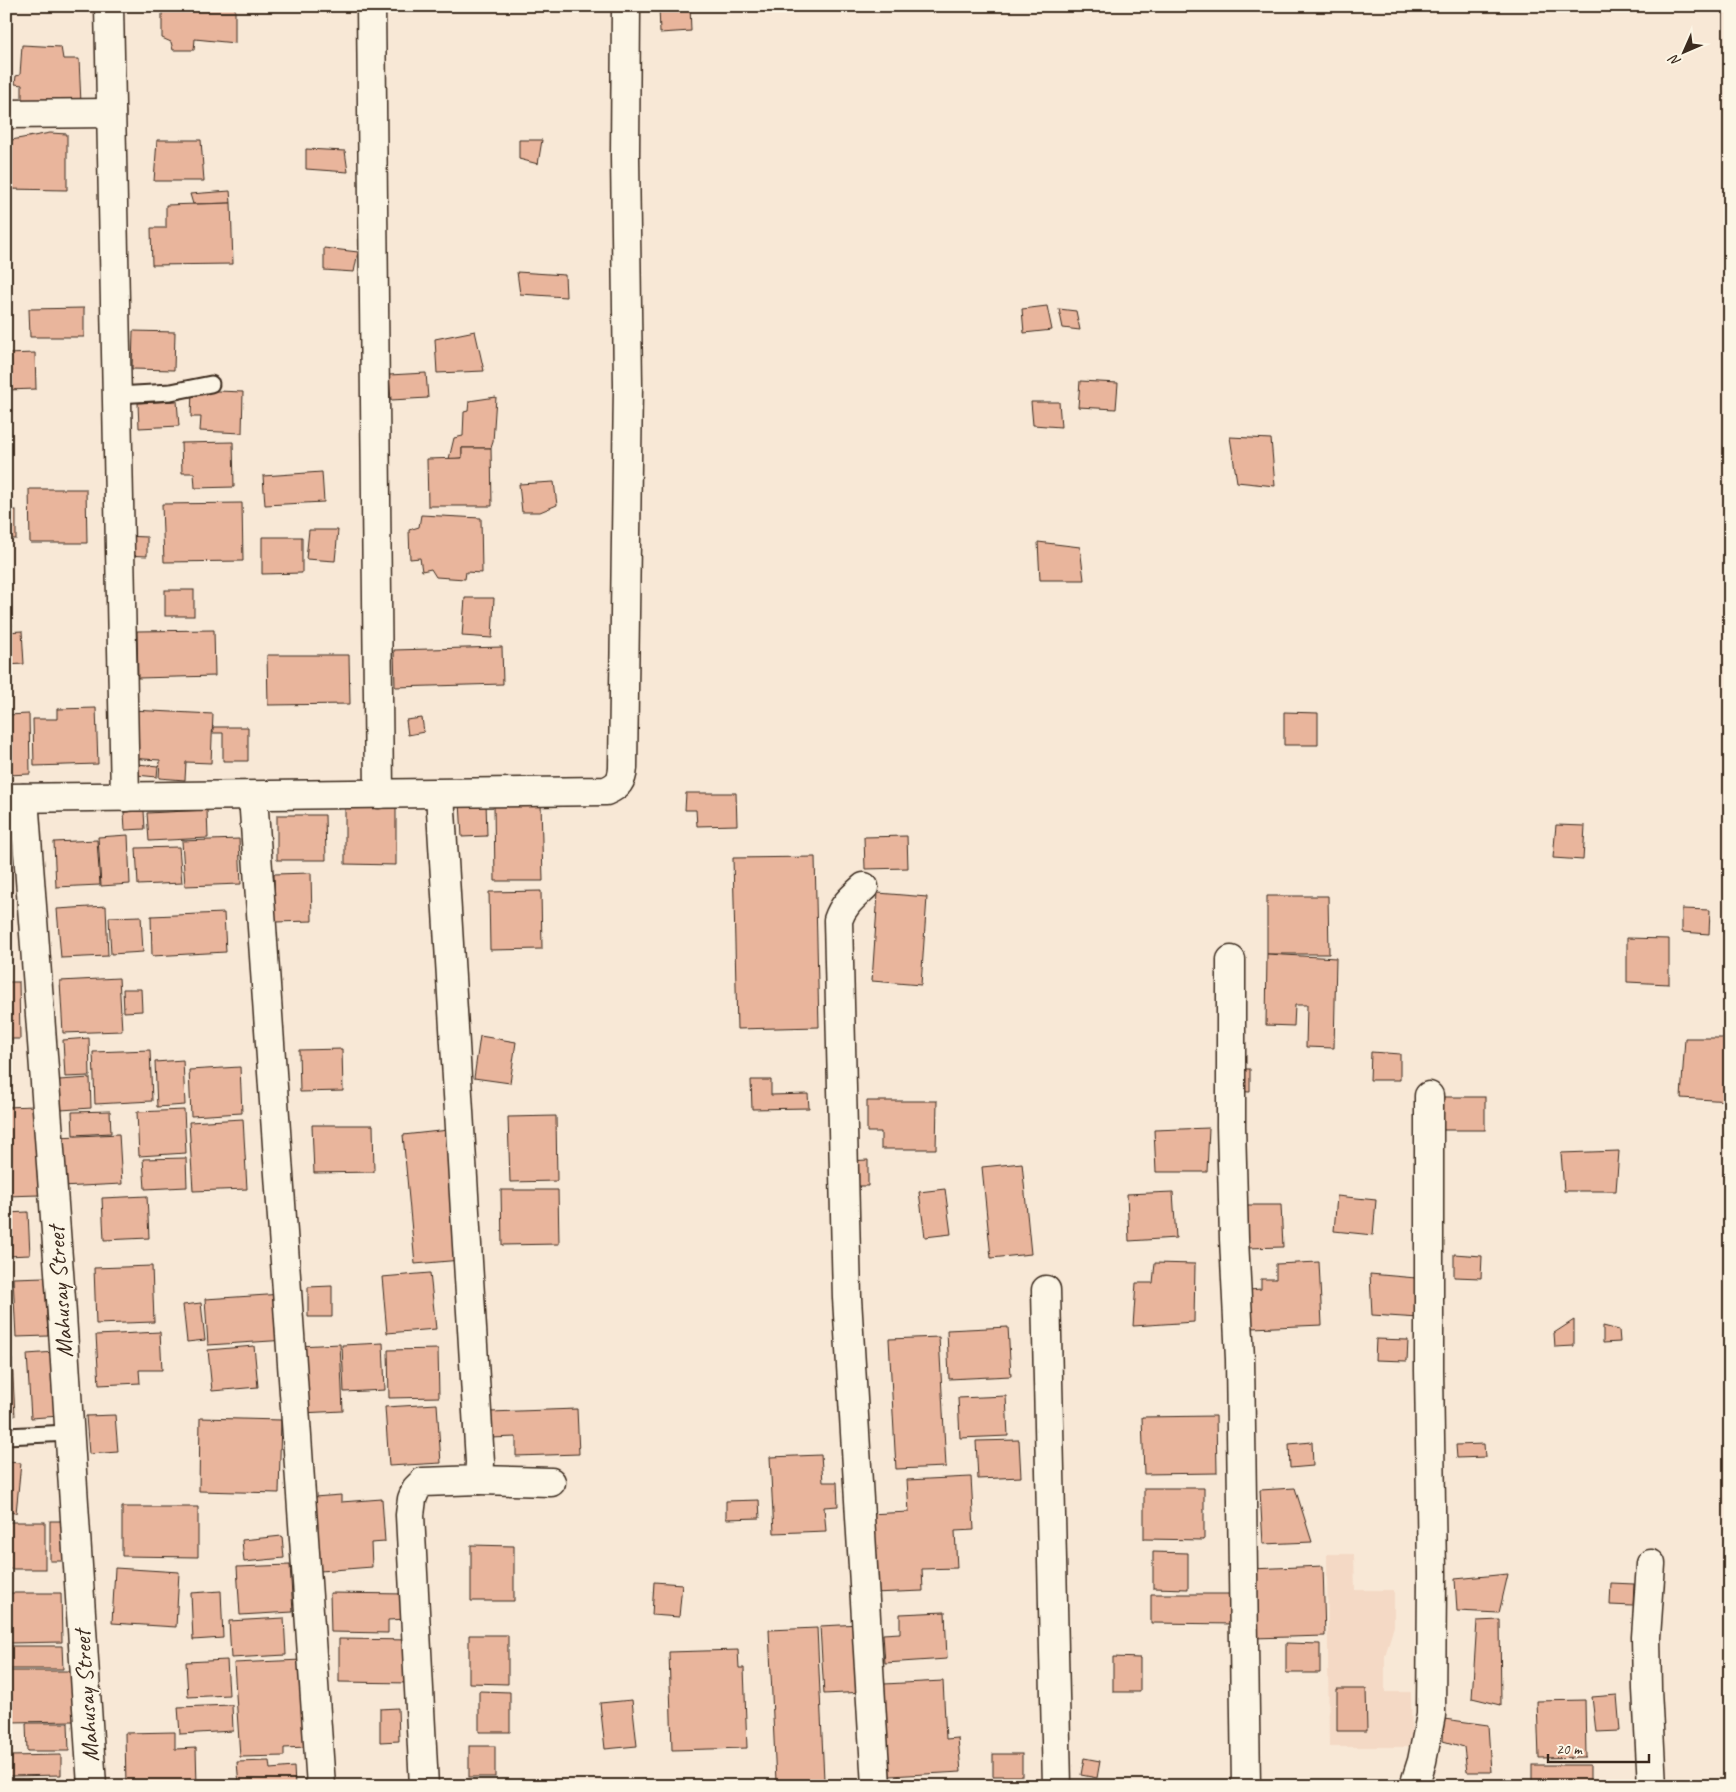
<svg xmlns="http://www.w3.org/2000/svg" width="1736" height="1792" viewBox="0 0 1736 1792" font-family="Caveat,sans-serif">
	<rect width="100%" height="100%" fill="#f8e8d6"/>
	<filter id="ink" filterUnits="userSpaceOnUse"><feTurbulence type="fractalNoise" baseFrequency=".02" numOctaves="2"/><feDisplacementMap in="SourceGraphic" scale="10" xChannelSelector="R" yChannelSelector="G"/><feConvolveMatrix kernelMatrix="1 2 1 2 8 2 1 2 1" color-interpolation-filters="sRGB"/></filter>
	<g filter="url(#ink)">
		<polygon fill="#f4d9c5" points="1327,1554 1354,1554 1355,1590 1394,1590 1394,1626 1385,1656 1385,1692 1411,1692 1412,1747 1329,1747"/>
		<g fill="#e9b59c" stroke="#3b2a1e">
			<polygon points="162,6 235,6 235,43 195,39 194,50 173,50 171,42 162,38"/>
			<polygon points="659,6 690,6 691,31 660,33"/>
			<polygon points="22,45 61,47 63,59 79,59 81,104 22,104 22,85 15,84 16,76 20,75"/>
			<polygon points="50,133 67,134 67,190 6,189 6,141"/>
			<polygon points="157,140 201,140 204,181 154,181"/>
			<polygon points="519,140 542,140 538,164 519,159"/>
			<polygon points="306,149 345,151 348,172 306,169"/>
			<polygon points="230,191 231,203 193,204 190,194"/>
			<polygon points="231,203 233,264 152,265 151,228 166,228 166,205"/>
			<polygon points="324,248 358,252 354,272 324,270"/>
			<polygon points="517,272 565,275 566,297 520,294"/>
			<polygon points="1047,306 1052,330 1024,333 1022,309"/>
			<polygon points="84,308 84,337 30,337 29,309"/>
			<polygon points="1059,309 1076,311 1080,330 1063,328"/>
			<polygon points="133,331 175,332 174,370 132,369"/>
			<polygon points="475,331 484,371 437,373 435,339"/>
			<polygon points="35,353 36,389 6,390 6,354"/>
			<polygon points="426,373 428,398 391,400 389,375"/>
			<polygon points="1080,381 1118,383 1116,409 1078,407"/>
			<polygon points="192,390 243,392 242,433 200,431 201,417 191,417"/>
			<polygon points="496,397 493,442 491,448 462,448 462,458 449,459 454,438 463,436 464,412 468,411 469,401"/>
			<polygon points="177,401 179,426 139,428 138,403"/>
			<polygon points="1031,402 1059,402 1061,427 1033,425"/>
			<polygon points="1230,437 1271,439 1275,486 1237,482"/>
			<polygon points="233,442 234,487 195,488 194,473 182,473 181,443"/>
			<polygon points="462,448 491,448 492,506 428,506 427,459 462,458"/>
			<polygon points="322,472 324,502 265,505 263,476"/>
			<polygon points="554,482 557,505 540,512 522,512 519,484"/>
			<polygon points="29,489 86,489 87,543 30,543"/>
			<polygon points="242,503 243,561 164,562 162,504"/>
			<rect x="6" y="510" width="10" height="29"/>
			<polygon points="421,515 481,518 482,573 466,572 465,579 436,577 431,569 422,571 420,558 410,559 409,530 419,527"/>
			<polygon points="309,530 338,530 335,561 306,559"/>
			<polygon points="123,536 147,537 147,556 122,555"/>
			<polygon points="262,537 302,537 302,573 262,574"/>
			<polygon points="1038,542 1080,547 1084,580 1040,580"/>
			<rect x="165" y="590" width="29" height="26"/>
			<polygon points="465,598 494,598 492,638 462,636"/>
			<polygon points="10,613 12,626 6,627 6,614"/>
			<polygon points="214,630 215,676 138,678 137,631"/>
			<polygon points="22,631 24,664 6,665 6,632"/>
			<polygon points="502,647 503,684 395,687 394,650"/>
			<polygon points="267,655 349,655 350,704 268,705"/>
			<polygon points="96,708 98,764 34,766 33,719 57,719 57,709"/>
			<polygon points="131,710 213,714 211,763 186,762 185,780 159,778 160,760 128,758"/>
			<polygon points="1284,712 1318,713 1318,745 1284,745"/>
			<polygon points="29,714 30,774 7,775 6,715"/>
			<polygon points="422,718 424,732 408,735 406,720"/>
			<polygon points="213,727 248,727 248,761 223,761 223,733 213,733"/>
			<polygon points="127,763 158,766 157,777 126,774"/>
			<polygon points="686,793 736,793 737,825 697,826 696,810 685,810"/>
			<polygon points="460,802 486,802 487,836 462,837"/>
			<polygon points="541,803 543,881 495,881 494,804"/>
			<polygon points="345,806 396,806 396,865 345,864"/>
			<polygon points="207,810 208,838 149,841 147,813"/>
			<polygon points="144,811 145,829 125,830 124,812"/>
			<polygon points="277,815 325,815 326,860 277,860"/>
			<polygon points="1556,825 1585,826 1583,860 1553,858"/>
			<polygon points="128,835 130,884 101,886 98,837"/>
			<polygon points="907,836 908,868 865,869 864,837"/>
			<polygon points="239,839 241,884 185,886 182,841"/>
			<polygon points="97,840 100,885 56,887 54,842"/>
			<polygon points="179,847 182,883 138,885 136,848"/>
			<polygon points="815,857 819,1027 737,1029 733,858"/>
			<polygon points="311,873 312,921 275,922 274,874"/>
			<polygon points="541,891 542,949 490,950 489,892"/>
			<polygon points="878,893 927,897 921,985 872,981"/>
			<polygon points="1267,896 1328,896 1329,954 1267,954"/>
			<polygon points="106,906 108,956 61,958 57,909"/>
			<polygon points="1682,909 1710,910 1709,934 1682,932"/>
			<polygon points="224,913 226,952 152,956 151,916"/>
			<polygon points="141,916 143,952 111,954 109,917"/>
			<polygon points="1627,938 1669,939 1669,984 1627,982"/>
			<polygon points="1267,954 1336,958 1334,1048 1306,1047 1307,1005 1295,1005 1294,1026 1266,1025"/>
			<polygon points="119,978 122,1031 63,1033 60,981"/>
			<polygon points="6,982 19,982 20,1039 6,1039"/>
			<polygon points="123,989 141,989 142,1011 124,1012"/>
			<polygon points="480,1036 516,1042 510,1083 474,1078"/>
			<polygon points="89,1038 90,1076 65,1077 63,1040"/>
			<polygon points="1685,1038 1730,1038 1730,1101 1681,1098"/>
			<polygon points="342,1049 343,1091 300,1092 299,1050"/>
			<polygon points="150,1050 152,1101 95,1104 93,1052"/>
			<polygon points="1371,1052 1400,1054 1400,1080 1370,1080"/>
			<polygon points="183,1060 185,1105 157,1107 155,1062"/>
			<polygon points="240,1067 242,1113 191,1116 189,1070"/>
			<polygon points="1234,1069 1250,1069 1250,1092 1233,1091"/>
			<polygon points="90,1078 91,1108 61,1110 59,1080"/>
			<polygon points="751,1080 771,1080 771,1095 808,1094 809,1108 752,1109"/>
			<rect x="1442" y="1097" width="43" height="33"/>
			<polygon points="867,1101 937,1101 936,1149 881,1149 881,1132 867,1132"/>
			<polygon points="35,1106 39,1195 6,1196 6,1107"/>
			<polygon points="184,1110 186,1153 139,1156 137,1112"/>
			<polygon points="110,1111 111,1133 73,1135 72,1112"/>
			<polygon points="556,1116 557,1181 510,1182 508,1117"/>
			<polygon points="243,1119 247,1189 193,1191 189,1122"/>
			<polygon points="312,1125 373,1125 374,1172 314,1173"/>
			<polygon points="1209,1128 1207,1172 1156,1172 1154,1130"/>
			<polygon points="449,1130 461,1260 415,1264 403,1135"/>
			<polygon points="119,1134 122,1184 61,1187 58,1137"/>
			<polygon points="1619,1151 1616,1191 1564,1191 1561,1153"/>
			<polygon points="186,1158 187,1187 145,1189 143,1159"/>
			<polygon points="868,1160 868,1186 845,1186 845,1161"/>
			<polygon points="1022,1163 1031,1254 991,1258 982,1167"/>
			<polygon points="945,1189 951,1234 925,1237 919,1192"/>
			<polygon points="501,1190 558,1190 559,1244 502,1245"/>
			<polygon points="1173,1192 1176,1238 1129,1241 1127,1194"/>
			<polygon points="147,1196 149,1238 104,1240 102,1198"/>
			<polygon points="1337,1196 1376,1200 1373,1235 1334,1231"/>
			<polygon points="1246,1205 1281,1205 1283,1247 1247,1248"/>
			<polygon points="28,1212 30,1255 6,1256 6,1213"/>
			<polygon points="1454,1254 1482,1256 1481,1278 1454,1277"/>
			<polygon points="1319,1262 1322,1325 1252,1328 1249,1290 1261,1289 1261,1279 1276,1279 1276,1264"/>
			<polygon points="1155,1263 1195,1264 1194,1322 1133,1326 1136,1283 1153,1283"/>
			<polygon points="152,1266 154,1322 96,1324 94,1268"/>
			<polygon points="430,1273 436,1329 387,1333 382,1277"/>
			<polygon points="1370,1274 1416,1278 1419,1318 1372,1315"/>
			<polygon points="45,1277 48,1336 16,1337 13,1278"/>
			<polygon points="332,1286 332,1317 308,1317 308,1287"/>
			<polygon points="6,1291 9,1291 11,1337 6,1337"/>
			<polygon points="283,1294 287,1340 208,1345 205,1299"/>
			<polygon points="201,1303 205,1340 187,1342 183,1305"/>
			<polygon points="1574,1320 1574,1346 1555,1347 1554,1333"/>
			<polygon points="1603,1326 1619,1330 1620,1342 1603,1343"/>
			<polygon points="1008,1327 1011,1376 949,1379 947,1330"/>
			<polygon points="160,1332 162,1370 139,1370 140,1383 99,1385 96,1335"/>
			<polygon points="939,1337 946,1467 896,1469 889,1339"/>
			<polygon points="1376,1339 1408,1340 1407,1361 1375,1360"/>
			<polygon points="383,1343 385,1390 344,1392 342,1345"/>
			<polygon points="340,1344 343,1411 301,1413 298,1346"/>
			<polygon points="254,1346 258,1387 212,1391 208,1350"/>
			<polygon points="438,1349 439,1397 389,1398 388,1350"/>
			<polygon points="55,1352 60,1416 31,1418 27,1354"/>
			<polygon points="6,1359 12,1359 15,1416 6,1417"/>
			<polygon points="1006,1396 1008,1436 960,1438 958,1398"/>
			<polygon points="437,1404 441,1463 389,1466 385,1407"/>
			<polygon points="577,1409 579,1454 516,1456 516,1437 491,1438 490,1412"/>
			<polygon points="115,1415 118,1452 89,1454 86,1416"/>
			<polygon points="1216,1416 1217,1473 1144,1474 1142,1417"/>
			<polygon points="200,1418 281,1420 279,1493 199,1491"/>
			<polygon points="1019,1440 1021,1477 978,1479 976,1441"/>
			<polygon points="1312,1442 1313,1466 1290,1468 1289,1444"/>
			<polygon points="1484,1444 1485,1457 1457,1458 1456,1445"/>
			<polygon points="821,1455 823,1482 837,1482 838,1506 824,1507 826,1531 774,1533 770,1457"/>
			<polygon points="6,1462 21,1463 16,1513 6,1512"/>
			<polygon points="971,1477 974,1530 955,1531 957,1568 922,1569 923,1591 873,1593 869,1514 909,1512 907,1480"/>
			<polygon points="1144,1488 1204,1488 1204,1540 1144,1539"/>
			<polygon points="1295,1488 1312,1542 1263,1544 1260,1490"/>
			<polygon points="341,1495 341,1502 382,1499 385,1542 371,1543 372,1567 320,1571 314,1497"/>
			<polygon points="759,1500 760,1518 726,1519 726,1501"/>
			<polygon points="122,1507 198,1507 198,1557 122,1556"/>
			<rect x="50" y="1521" width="17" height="40"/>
			<rect x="6" y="1522" width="39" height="47"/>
			<polygon points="282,1536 284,1558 244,1562 242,1540"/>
			<polygon points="471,1545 514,1546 514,1601 471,1601"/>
			<polygon points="1153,1552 1188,1553 1188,1589 1153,1588"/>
			<polygon points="290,1565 293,1612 240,1615 237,1567"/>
			<polygon points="1323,1566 1325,1636 1253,1638 1251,1569"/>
			<polygon points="115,1568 179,1572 176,1627 112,1623"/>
			<polygon points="1508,1574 1499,1613 1457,1611 1455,1579"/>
			<polygon points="654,1582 682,1584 679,1617 652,1615"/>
			<polygon points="1611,1583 1634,1584 1633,1606 1610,1605"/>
			<polygon points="221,1591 223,1638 193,1640 191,1593"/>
			<polygon points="9,1593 61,1593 62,1642 9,1643"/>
			<polygon points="330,1593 407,1594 407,1619 388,1620 388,1633 331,1632"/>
			<polygon points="1151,1594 1236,1594 1236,1624 1151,1623"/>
			<polygon points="945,1612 947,1659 885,1663 883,1634 900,1633 900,1614"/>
			<polygon points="284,1618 286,1655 231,1658 229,1621"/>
			<polygon points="1500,1620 1501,1705 1472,1698 1477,1621"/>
			<polygon points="861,1624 866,1692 824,1694 820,1626"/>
			<polygon points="817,1628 824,1780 776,1782 769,1630"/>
			<polygon points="469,1635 508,1635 508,1684 469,1683"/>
			<polygon points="339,1639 411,1640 411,1683 339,1682"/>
			<polygon points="1286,1643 1320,1644 1320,1673 1286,1673"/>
			<polygon points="6,1646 62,1646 63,1669 6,1669"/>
			<polygon points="738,1650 739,1668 744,1668 747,1748 672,1750 669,1652"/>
			<polygon points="1113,1657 1140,1658 1140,1692 1113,1692"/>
			<polygon points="227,1660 229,1695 188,1697 186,1662"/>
			<polygon points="302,1660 307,1747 284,1748 284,1756 240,1757 234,1663"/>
			<polygon points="9,1671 75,1671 75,1721 9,1722"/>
			<polygon points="943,1681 946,1739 958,1738 961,1772 890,1776 884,1684"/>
			<polygon points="1337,1689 1366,1689 1367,1731 1337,1731"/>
			<polygon points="479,1691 510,1692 510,1732 479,1732"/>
			<polygon points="1617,1695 1620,1731 1596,1732 1592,1697"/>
			<polygon points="632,1700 637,1746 605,1749 600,1703"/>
			<polygon points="1585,1700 1586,1757 1539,1758 1537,1701"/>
			<polygon points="232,1705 233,1731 180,1734 178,1707"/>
			<polygon points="398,1708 399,1741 380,1742 380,1709"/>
			<polygon points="1444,1719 1488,1725 1491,1772 1467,1772 1464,1747 1443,1741"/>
			<polygon points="26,1723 68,1723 69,1751 27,1751"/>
			<polygon points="175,1732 175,1749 196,1748 197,1786 126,1786 125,1733"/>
			<rect x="469" y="1746" width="26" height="31"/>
			<rect x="993" y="1754" width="29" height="22"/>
			<polygon points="61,1755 61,1775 9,1776 9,1756"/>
			<polygon points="1084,1758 1100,1761 1097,1778 1081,1775"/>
			<polygon points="269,1761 270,1769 294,1767 295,1786 239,1786 237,1762"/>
			<rect x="1532" y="1765" width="58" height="20"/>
			<polygon points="65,1779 65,1786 9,1786 9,1780"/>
		</g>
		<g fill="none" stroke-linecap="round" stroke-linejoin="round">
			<g stroke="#3b2a1e" stroke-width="19">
				<g id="service">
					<polyline points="117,395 171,392 211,384"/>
					<polyline points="6,1436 69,1433"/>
				</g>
			</g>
			<g stroke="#3b2a1e" stroke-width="31">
				<g id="minor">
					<polyline points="109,6 125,797"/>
					<polyline points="371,6 379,794"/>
					<polyline points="6,114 111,113"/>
					<polyline points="253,796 321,1786"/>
					<path d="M6,798L606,791C618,786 622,781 623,768L628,385L625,156L626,6"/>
					<polyline points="24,798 61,1299 92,1786"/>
					<path d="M864,887C853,897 843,905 838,920L847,1298L876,1786"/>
					<polyline points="1231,960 1231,1126 1234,1239 1240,1359 1246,1786"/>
					<polyline points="1046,1290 1057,1786"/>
					<polyline points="479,1480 551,1482"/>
					<polyline points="1651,1564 1646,1637 1647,1689 1652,1786"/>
					<polyline points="424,1786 410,1515 412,1499 416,1489 423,1482 479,1480 480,1462 440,794"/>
					<polyline points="1414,1786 1422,1761 1431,1715 1432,1574 1429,1370 1429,1096"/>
				</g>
			</g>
			<use href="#service" stroke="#fcf5e5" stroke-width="15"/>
			<use href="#minor" stroke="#fcf5e5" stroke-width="28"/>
		</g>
	</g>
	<g text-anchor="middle" stroke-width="4" stroke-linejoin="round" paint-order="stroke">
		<g font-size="24" fill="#3b2a1e" stroke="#fcf5e5">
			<text transform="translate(60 1292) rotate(-94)" y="8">Mahusay Street</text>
			<text transform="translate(86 1696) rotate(-94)" y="8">Mahusay Street</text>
		</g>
	</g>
	<rect width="1736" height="1792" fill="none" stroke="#fcf5e5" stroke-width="25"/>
	<rect x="12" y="12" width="1711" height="1767" fill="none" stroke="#3b2a1e" stroke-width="2" filter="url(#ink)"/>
	<g transform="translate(1684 52) rotate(225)" stroke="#fcf5e5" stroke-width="4" paint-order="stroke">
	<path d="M0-4L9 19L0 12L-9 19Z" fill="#3b2a1e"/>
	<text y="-8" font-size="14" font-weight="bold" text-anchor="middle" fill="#3b2a1e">N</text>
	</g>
	<path d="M1548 1754v8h101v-8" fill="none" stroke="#3b2a1e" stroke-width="2.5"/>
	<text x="1556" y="1754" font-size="15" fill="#3b2a1e" stroke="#fcf5e5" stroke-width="4" paint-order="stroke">20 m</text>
</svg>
